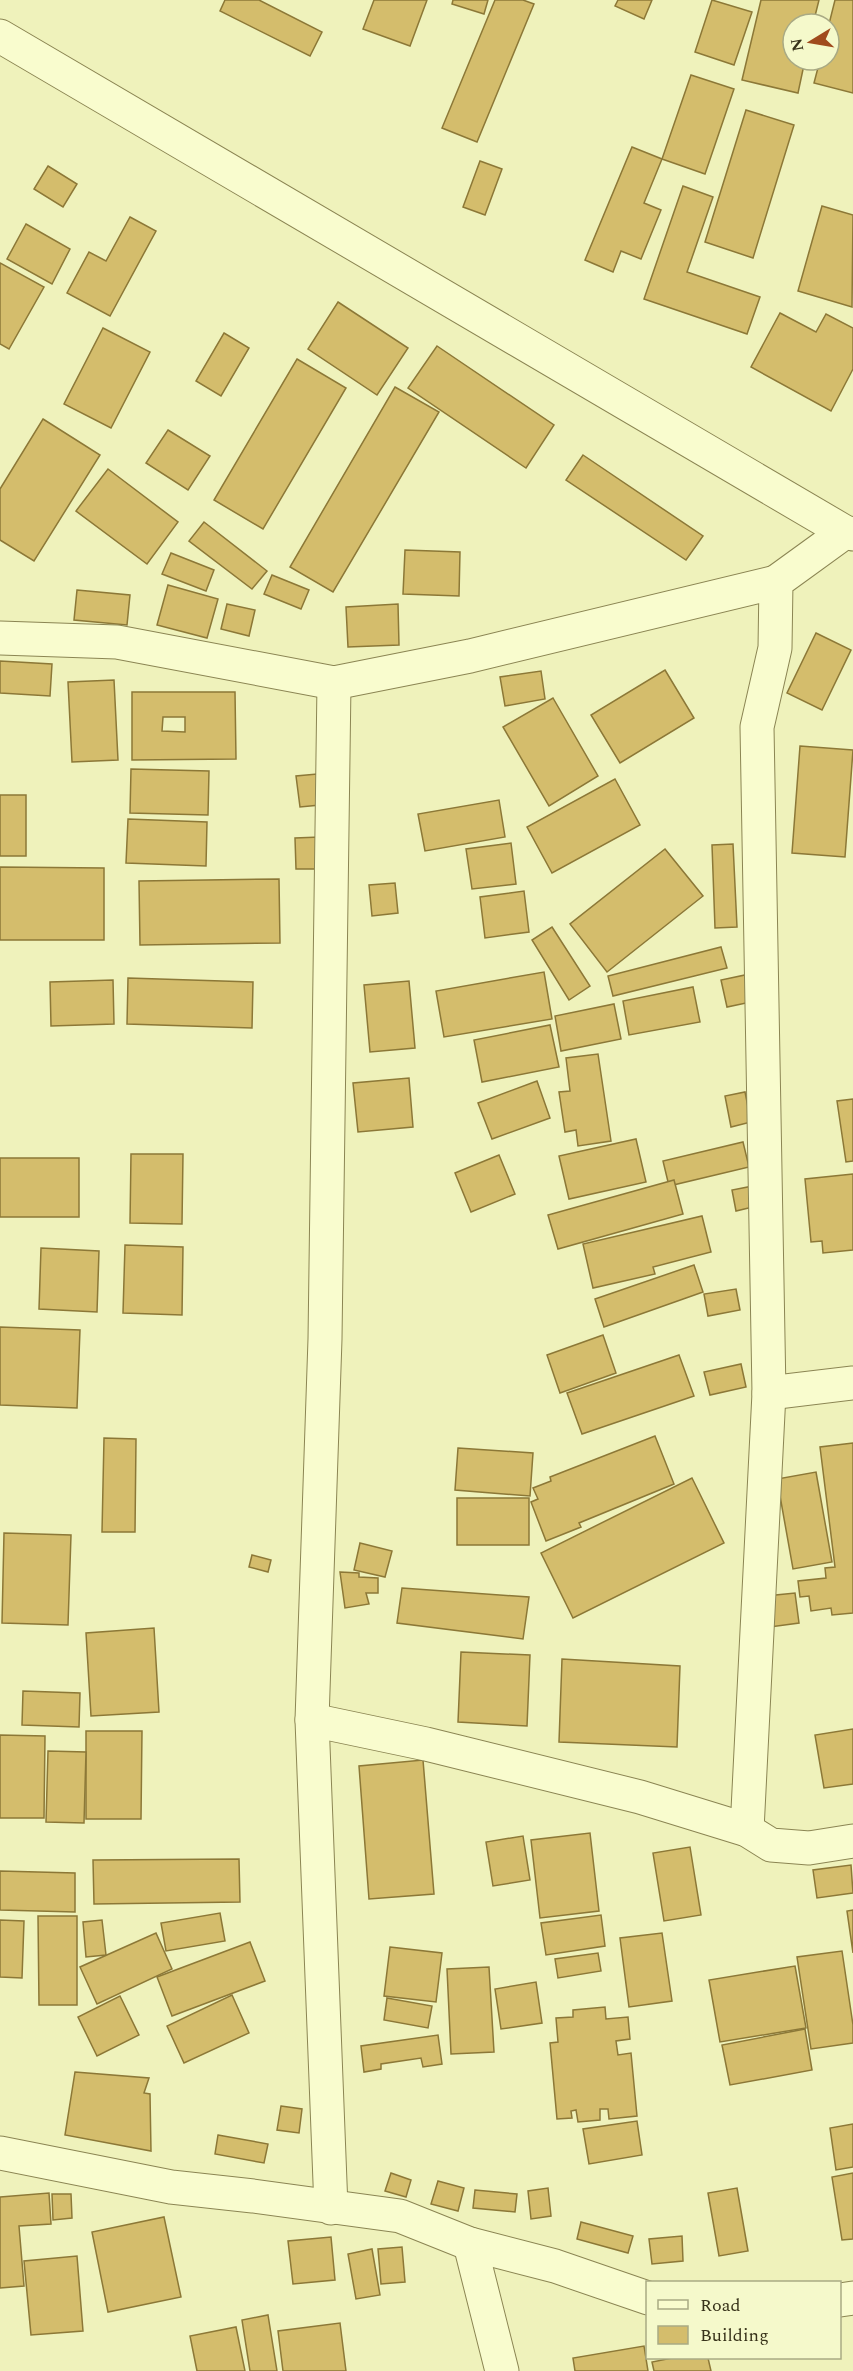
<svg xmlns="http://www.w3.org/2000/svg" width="853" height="2371" viewBox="0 0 853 2371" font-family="Spectral,serif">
	<rect width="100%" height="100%" fill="#eff2bb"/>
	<g fill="#d4bd6c" stroke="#8c7837" stroke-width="1.5" fill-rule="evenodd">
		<polygon points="225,0 259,0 322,32 310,56 220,11"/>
		<polygon points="374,0 427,0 410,46 363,29"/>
		<polygon points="453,0 488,0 484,14 452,4"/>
		<polygon points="495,0 523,0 534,4 477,142 442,128"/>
		<polygon points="618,0 652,0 644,19 615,6"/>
		<polygon points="712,0 752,12 734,65 695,52"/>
		<polygon points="761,0 819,0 813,24 793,24 793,60 805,60 798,93 742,80"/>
		<polygon points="835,0 853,0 853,93 814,83 820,60 829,60 829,24"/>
		<polygon points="691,75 734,89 705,174 662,159"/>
		<polygon points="746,110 794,125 753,258 705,242"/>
		<polygon points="632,147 662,159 644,203 661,210 641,259 621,251 613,272 585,260"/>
		<polygon points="480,161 502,169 485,215 463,207"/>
		<polygon points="48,166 77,184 63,207 34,189"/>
		<polygon points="683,186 713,197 687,272 760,297 747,334 644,299"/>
		<polygon points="822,206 853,215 852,307 798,291"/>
		<polygon points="130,217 156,231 110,316 67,293 89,252 106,261"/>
		<polygon points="26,224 70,249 52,284 7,259"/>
		<polygon points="0,263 44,287 9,349 0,344"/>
		<polygon points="338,302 408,348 377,395 308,349"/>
		<polygon points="780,313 816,332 826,314 853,328 853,369 831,411 751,367"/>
		<polygon points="103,328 150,352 111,428 64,404"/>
		<polygon points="224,333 249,348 221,396 196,381"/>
		<polygon points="437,346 554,425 526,468 408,388"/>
		<polygon points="297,359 346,388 263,529 214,500"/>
		<polygon points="395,387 439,412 333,592 290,567"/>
		<polygon points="43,419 100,455 34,561 0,540 0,489"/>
		<polygon points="168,430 210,456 188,490 146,463"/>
		<polygon points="583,455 703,536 686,560 566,480"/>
		<polygon points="108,469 178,522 147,564 76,511"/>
		<polygon points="204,522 267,571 252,589 189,541"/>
		<polygon points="405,550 460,552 459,596 403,594"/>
		<polygon points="171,553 214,570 206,591 162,574"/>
		<polygon points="272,575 309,590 301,609 264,594"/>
		<polygon points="168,585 218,599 207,638 157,625"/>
		<polygon points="77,590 130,595 127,625 74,620"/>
		<polygon points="227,604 255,610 249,636 221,629"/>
		<polygon points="398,604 399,645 348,647 346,607"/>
		<polygon points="816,633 851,650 822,710 787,693"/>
		<polygon points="0,661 52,664 50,696 0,693"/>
		<polygon points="665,670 694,718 620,763 591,715"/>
		<polygon points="541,671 545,699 505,706 500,677"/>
		<polygon points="114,680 118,760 72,762 68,682"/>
		<path d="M132,692H235L236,759L132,760ZM163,717H185V732L162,731Z"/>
		<polygon points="553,698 598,776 549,806 503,727"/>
		<polygon points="800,746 853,750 845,857 792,853"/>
		<polygon points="131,769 209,771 208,815 130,813"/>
		<polygon points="317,774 320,805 300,807 296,776"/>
		<polygon points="615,779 640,825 552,873 527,827"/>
		<rect x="0" y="795" width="26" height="61"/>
		<polygon points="499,800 505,837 425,851 418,814"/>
		<polygon points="128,819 207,822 206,866 126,863"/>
		<polygon points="320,837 320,869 296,869 295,838"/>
		<polygon points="511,843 516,884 472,889 466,849"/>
		<polygon points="733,844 737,927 715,928 712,845"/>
		<polygon points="665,849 703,896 607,972 570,924"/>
		<polygon points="0,867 104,868 104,940 0,940"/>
		<polygon points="279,879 280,943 140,945 139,881"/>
		<polygon points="395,883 398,913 372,916 369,885"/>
		<polygon points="524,891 529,932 485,938 480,897"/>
		<polygon points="552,927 590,986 569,1000 532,940"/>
		<polygon points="721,947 727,968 613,996 608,976"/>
		<polygon points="544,972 552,1019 444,1037 436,991"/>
		<polygon points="745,975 751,1002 727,1007 721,980"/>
		<polygon points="128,978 253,982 252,1028 127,1024"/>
		<polygon points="113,980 114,1024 51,1026 50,982"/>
		<polygon points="409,981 415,1048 370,1052 364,985"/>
		<polygon points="693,987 700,1022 629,1035 623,1001"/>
		<polygon points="614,1004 621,1039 561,1051 555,1016"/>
		<polygon points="550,1025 559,1067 482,1082 474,1040"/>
		<polygon points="598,1054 611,1141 578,1146 576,1130 565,1132 559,1092 570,1091 566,1058"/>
		<polygon points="409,1078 413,1127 358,1132 353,1083"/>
		<polygon points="537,1081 550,1118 492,1139 478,1103"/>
		<polygon points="745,1092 751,1122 731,1127 725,1096"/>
		<polygon points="853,1099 853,1161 846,1162 837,1101"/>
		<polygon points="636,1139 646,1182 569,1199 559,1156"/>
		<polygon points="743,1142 749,1167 669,1186 663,1161"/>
		<polygon points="131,1154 183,1154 182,1224 130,1223"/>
		<polygon points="499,1155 515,1194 471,1212 455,1173"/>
		<rect x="0" y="1158" width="79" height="59"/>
		<polygon points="853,1174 853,1250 823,1253 822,1241 811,1242 805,1179"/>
		<polygon points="674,1180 683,1214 558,1249 548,1215"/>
		<polygon points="753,1186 757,1206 736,1211 732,1190"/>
		<polygon points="702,1216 711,1252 653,1267 655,1274 593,1288 583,1244"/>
		<polygon points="125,1245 183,1247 182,1315 123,1313"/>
		<polygon points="41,1248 99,1251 97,1312 39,1309"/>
		<polygon points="694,1265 703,1292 604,1327 595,1299"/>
		<polygon points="736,1289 740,1310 708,1316 704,1294"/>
		<polygon points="0,1327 80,1330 77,1408 0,1405"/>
		<polygon points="603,1335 616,1373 560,1393 547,1355"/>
		<polygon points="679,1355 694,1396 582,1434 567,1393"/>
		<polygon points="741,1364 746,1387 710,1395 704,1372"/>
		<polygon points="655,1436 674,1484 579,1523 581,1527 546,1541 531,1502 538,1499 533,1488 551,1481 550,1477"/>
		<polygon points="104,1438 136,1439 135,1532 102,1532"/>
		<polygon points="853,1443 853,1613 832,1615 831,1608 811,1611 809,1596 800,1597 798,1581 826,1578 825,1568 835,1567 820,1447"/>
		<polygon points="458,1448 533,1453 530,1496 455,1490"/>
		<polygon points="816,1472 832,1562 793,1569 777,1479"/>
		<polygon points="692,1478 724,1543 573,1618 541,1553"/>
		<rect x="457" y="1498" width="72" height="47"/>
		<polygon points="4,1533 71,1535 68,1625 2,1623"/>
		<polygon points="360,1543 392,1551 385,1577 354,1570"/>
		<polygon points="252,1555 271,1560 268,1572 249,1567"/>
		<polygon points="340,1572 359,1573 359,1577 378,1578 378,1593 366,1593 369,1604 345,1608"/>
		<polygon points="402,1588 529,1597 523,1639 397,1623"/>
		<polygon points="795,1593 799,1623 770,1627 766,1596"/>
		<polygon points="154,1628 159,1712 91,1716 86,1633"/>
		<polygon points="461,1652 530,1655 527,1726 458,1722"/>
		<polygon points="562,1659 680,1666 677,1747 559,1742"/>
		<polygon points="23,1691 80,1693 79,1727 22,1725"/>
		<polygon points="853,1729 853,1784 824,1788 815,1735"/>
		<polygon points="86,1731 142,1731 141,1819 86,1819"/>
		<polygon points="0,1735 45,1736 44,1818 0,1818"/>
		<polygon points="48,1751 86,1752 84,1823 46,1822"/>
		<polygon points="423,1760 434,1894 369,1899 359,1766"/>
		<polygon points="590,1833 599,1911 540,1918 531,1840"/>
		<polygon points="523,1836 530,1880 493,1886 486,1842"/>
		<polygon points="690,1847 701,1915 664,1921 653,1853"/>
		<polygon points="239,1859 240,1902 94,1904 93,1860"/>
		<polygon points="851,1865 853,1893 817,1898 813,1870"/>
		<polygon points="0,1871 75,1873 75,1912 0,1910"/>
		<polygon points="853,1910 853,1953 847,1911"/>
		<polygon points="220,1913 225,1941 166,1951 161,1923"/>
		<polygon points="601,1915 605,1946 546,1955 541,1923"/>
		<polygon points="38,1916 77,1916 77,2005 39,2005"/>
		<polygon points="0,1920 24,1921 22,1978 0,1977"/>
		<polygon points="102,1920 106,1955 86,1957 83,1922"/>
		<polygon points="156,1933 172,1969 97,2004 80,1967"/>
		<polygon points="662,1933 672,2001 629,2007 620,1938"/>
		<polygon points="250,1942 265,1981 172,2016 157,1977"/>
		<polygon points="390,1947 442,1953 436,2002 384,1996"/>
		<polygon points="842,1951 853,2025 853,2043 811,2049 797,1957"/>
		<polygon points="598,1953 601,1971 558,1978 555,1959"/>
		<polygon points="795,1966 806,2028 720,2042 709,1980"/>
		<polygon points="489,1967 494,2052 451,2054 447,1969"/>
		<polygon points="536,1982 542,2023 501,2029 495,1989"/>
		<polygon points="232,1995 249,2033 184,2063 167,2026"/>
		<polygon points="120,1996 139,2035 97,2056 78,2017"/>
		<polygon points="387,1998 432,2006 428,2028 384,2020"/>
		<polygon points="605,2007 606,2019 628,2017 630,2039 616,2041 618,2055 631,2053 637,2116 609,2119 608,2109 600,2109 600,2120 578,2122 576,2110 571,2111 572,2118 557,2119 550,2043 558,2042 556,2018 573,2017 573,2010"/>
		<polygon points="805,2029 812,2070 730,2085 722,2045"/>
		<polygon points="438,2035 442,2064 423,2067 421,2058 381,2064 381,2069 364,2072 361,2046"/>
		<polygon points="75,2072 149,2078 144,2093 150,2094 151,2151 65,2135"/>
		<polygon points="281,2106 302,2109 299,2133 277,2130"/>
		<polygon points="637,2121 642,2155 589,2164 583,2129"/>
		<polygon points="853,2124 853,2167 836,2170 830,2128"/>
		<polygon points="218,2135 268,2144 264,2163 215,2154"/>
		<polygon points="391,2173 411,2180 406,2197 385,2191"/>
		<polygon points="853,2173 853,2239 842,2240 832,2177"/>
		<polygon points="438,2181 464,2188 458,2211 431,2204"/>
		<polygon points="548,2188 551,2216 531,2219 528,2191"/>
		<polygon points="737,2188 748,2251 719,2256 708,2193"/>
		<polygon points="475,2190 517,2194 515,2212 473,2208"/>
		<polygon points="49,2193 51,2224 19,2226 24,2286 0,2288 0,2197"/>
		<polygon points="52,2194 71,2194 72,2218 53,2220"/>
		<polygon points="164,2217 181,2297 108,2312 92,2232"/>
		<polygon points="581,2222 633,2236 628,2253 577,2239"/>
		<polygon points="682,2236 683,2261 652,2264 649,2239"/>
		<polygon points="331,2237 335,2280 293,2284 288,2241"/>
		<polygon points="402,2247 405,2282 381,2284 378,2249"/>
		<polygon points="372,2249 380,2295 356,2299 348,2254"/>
		<polygon points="77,2256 83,2331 31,2335 24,2261"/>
		<polygon points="268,2315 277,2371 250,2371 242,2320"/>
		<polygon points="340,2323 346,2371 283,2371 278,2331"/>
		<polygon points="236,2327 245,2371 197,2371 190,2336"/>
		<polygon points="644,2346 648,2371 575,2371 573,2358"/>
		<polygon points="672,2358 708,2358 711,2371 654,2371 652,2362"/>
	</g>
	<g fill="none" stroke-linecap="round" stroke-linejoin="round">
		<g stroke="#8b8553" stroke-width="35">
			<g id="minor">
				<polyline points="0,36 845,532 853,534"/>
				<polyline points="0,638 117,642 334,683 470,656 776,582"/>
				<polyline points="769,1393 853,1383"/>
				<polyline points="312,1720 426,1744 640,1797 747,1830 771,1845 809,1848 853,1841"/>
				<polyline points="747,1830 769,1393 757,727 775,648 776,582 845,532"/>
				<polyline points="0,2153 171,2187 253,2196 400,2216 470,2244 555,2266 648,2298"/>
				<polyline points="331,2208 312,1720 325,1339 334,683"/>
				<polyline points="470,2244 502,2371"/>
				<polyline points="840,2300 853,2298"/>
			</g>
		</g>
		<use href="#minor" stroke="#f9fcce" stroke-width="33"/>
	</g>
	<rect x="646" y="2281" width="195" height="78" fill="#f5f9cb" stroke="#a9aa84" stroke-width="1.5"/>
	<rect x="658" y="2300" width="30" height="9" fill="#f9fcce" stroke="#a9aa84" stroke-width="1.5"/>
	<text x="700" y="2311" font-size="18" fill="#38331a">Road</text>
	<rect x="658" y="2326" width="30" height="18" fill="#d4bd6c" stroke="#a9aa84" stroke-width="1.5"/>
	<text x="700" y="2341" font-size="18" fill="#38331a">Building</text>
	<g transform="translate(811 42) rotate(259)"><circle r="28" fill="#f5f9cb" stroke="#a9aa84" stroke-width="1.5"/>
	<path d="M0-4.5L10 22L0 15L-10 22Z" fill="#a04b1d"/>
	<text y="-9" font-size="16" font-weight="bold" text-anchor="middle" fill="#38331a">N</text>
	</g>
</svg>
